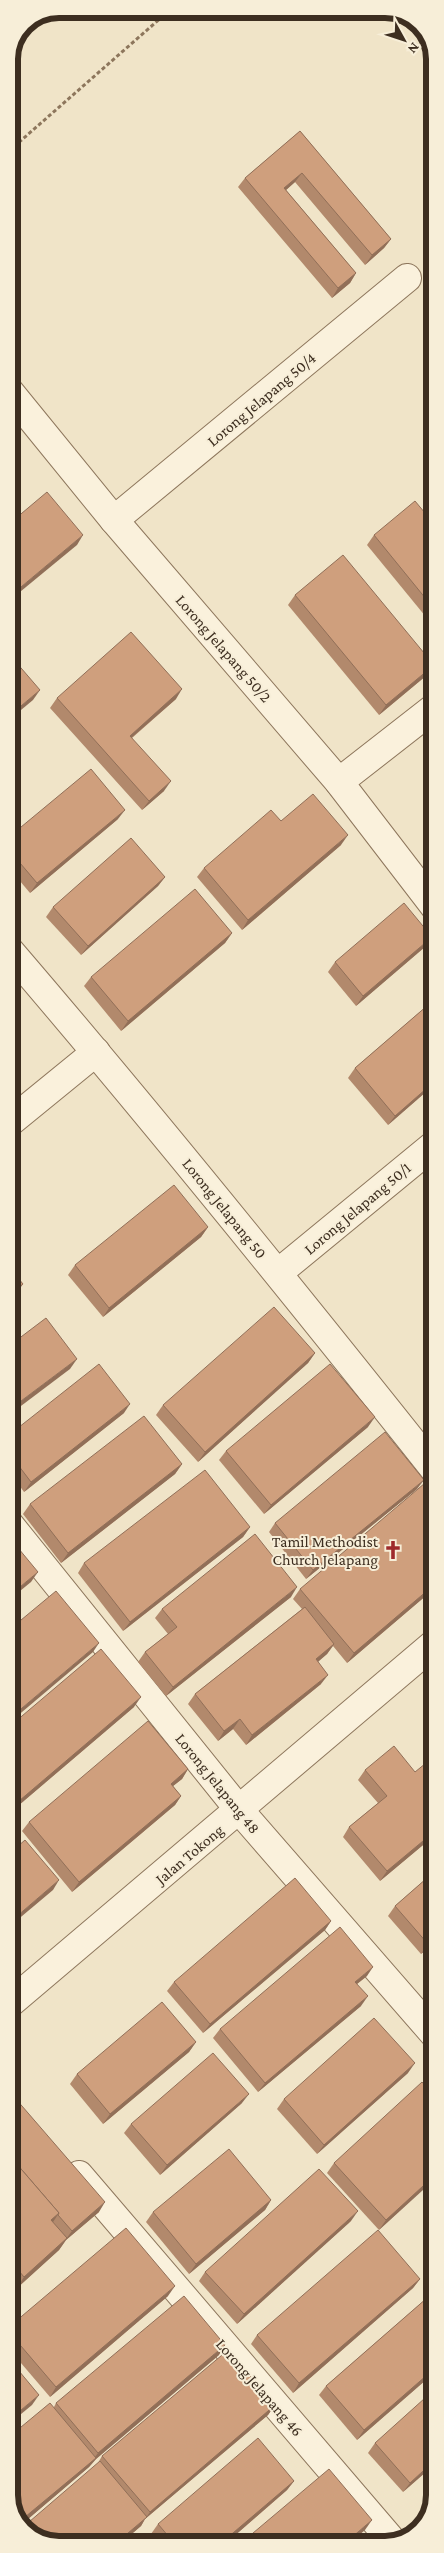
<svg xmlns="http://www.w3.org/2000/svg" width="444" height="2553" viewBox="0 0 444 2553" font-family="'Crimson Pro',serif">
	<rect width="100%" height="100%" fill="#f0e4c8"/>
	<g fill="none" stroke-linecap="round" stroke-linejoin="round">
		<g stroke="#8d765c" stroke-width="30">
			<g id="minor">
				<polyline points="9,391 114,520 339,782 435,907"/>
				<polyline points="114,520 407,278"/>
				<polyline points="339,782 435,707"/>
				<path d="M9,950C155,1120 296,1295 435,1470"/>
				<polyline points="9,1123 96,1052"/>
				<polyline points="278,1273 435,1144"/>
				<polyline points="9,1524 240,1811 435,2035"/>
				<polyline points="9,2004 435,1643"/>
				<polyline points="79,2175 394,2543"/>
			</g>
		</g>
		<polyline stroke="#8d765c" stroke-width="3" stroke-dasharray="4 2.5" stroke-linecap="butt" points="9,151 171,9"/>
		<use href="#minor" stroke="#faf1dc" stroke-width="28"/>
	</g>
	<g fill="#b2896c">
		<polygon points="300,131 391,239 384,248 365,265 295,182 286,190 356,273 350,283 332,298 238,187 245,178"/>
		<polygon points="435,525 435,628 367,545 374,535"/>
		<polygon points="295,595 427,675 379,715 288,605"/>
		<polygon points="57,698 176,699 132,738 164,791 142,810 50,708"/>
		<polygon points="118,819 30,893 9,868 9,837"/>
		<polygon points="281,821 341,845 242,930 197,877 204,868"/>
		<polygon points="165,877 158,886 81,955 46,917 53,907"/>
		<polygon points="232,933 225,943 121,1031 84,986 91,977"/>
		<polygon points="426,946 356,1006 328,972 335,962"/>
		<polygon points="435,999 435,1084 388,1125 348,1078 355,1068"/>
		<polygon points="208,1227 201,1237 103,1317 68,1275 75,1265"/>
		<polygon points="315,1353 308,1363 198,1462 156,1415 163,1405"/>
		<polygon points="124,1413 24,1492 9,1471 9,1435"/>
		<polygon points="368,1427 264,1514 219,1460 226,1451"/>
		<polygon points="182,1464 175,1474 61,1563 23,1514 30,1504"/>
		<polygon points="417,1489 306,1579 269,1532 275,1523"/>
		<polygon points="250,1527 243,1537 123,1631 78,1573 84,1563"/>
		<polygon points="435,1588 347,1663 333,1646 327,1654 318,1661 321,1684 246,1745 233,1729 218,1741 188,1704 195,1694 302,1609 293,1599 300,1589"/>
		<polygon points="291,1597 166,1696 138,1662 145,1652 168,1634 155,1618 162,1609"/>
		<polygon points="134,1707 12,1811 9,1807 9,1727"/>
		<polygon points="435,1726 435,1745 428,1736"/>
		<polygon points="188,1769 182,1779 173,1786 181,1796 175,1805 72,1892 22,1831 29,1822"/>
		<polygon points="365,1770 435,1835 380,1881 343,1837 349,1827 378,1803 358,1780"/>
		<polygon points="435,1871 435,1942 421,1954 388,1916 395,1906"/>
		<polygon points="331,1921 325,1930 203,2033 167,1991 174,1982"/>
		<polygon points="367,1976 357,1984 361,2006 258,2092 213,2038 220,2029"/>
		<polygon points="196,2042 189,2052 103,2124 70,2084 77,2074"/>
		<polygon points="408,2073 317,2154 277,2109 284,2099"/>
		<polygon points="9,2091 99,2212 66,2240 59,2250 16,2289 9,2281"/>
		<polygon points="435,2096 435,2178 379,2230 327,2173 334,2163"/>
		<polygon points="242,2103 160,2175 124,2133 131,2124"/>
		<polygon points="271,2200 265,2210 189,2274 146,2222 153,2212"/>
		<polygon points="351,2221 237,2324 199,2281 205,2272"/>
		<polygon points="420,2279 413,2288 293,2393 251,2344 257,2335"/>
		<polygon points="435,2291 435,2372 357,2440 319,2395 326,2386"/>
		<polygon points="168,2296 50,2397 9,2349 9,2327"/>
		<polygon points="219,2355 96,2459 89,2467 21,2525 9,2501 54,2407 56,2403"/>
		<polygon points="275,2405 268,2415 145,2519 141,2526 120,2544 52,2544 98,2463 102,2456"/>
		<polygon points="375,2443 435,2464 403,2492 368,2453"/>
		<polygon points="294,2481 287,2490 225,2544 160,2544 151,2534 158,2524"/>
	</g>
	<g fill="#916f58">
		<polygon points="302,173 295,182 277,198 284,188"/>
		<polygon points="391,239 384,248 365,265 372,255"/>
		<polygon points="356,273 350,283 332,298 338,288"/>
		<polygon points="83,535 77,545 9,601 9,597"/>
		<polygon points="434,665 427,675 379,715 386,705"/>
		<polygon points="182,689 176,699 123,745 130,736"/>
		<polygon points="40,690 33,700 9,720 9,716"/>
		<polygon points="171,781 164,791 142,810 149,801"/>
		<polygon points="125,810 118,819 30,893 37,883"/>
		<polygon points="348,835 341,845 242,930 248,920"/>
		<polygon points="165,877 158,886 81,955 88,946"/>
		<polygon points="232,933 225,943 121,1031 128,1021"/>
		<polygon points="432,937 426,946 356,1006 363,996"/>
		<polygon points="435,1081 435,1084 388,1125 395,1116"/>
		<polygon points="208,1227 201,1237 103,1317 109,1308"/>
		<polygon points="23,1284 16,1294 9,1300 9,1296"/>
		<polygon points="315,1353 308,1363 198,1462 205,1452"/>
		<polygon points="77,1359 70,1369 9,1415 9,1410"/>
		<polygon points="130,1404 124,1413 24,1492 31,1482"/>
		<polygon points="375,1417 368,1427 264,1514 271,1505"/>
		<polygon points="182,1464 175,1474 61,1563 68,1553"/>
		<polygon points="424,1480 417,1489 306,1579 313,1570"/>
		<polygon points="250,1527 243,1537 123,1631 130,1622"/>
		<polygon points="38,1572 31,1582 9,1600 9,1596"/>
		<polygon points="435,1584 435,1588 347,1663 354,1653"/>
		<polygon points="297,1587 291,1597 166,1696 173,1687"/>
		<polygon points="99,1643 93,1652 9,1723 9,1719"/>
		<polygon points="334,1644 327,1654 310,1669 316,1659"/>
		<polygon points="328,1675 321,1684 246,1745 252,1735"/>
		<polygon points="141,1697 134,1707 12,1811 19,1801"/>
		<polygon points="240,1719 233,1729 218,1741 224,1731"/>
		<polygon points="188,1769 182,1779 164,1793 171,1784"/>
		<polygon points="181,1796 175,1805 72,1892 79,1882"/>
		<polygon points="435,1831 435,1835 380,1881 387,1871"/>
		<polygon points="59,1880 53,1890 9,1927 9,1923"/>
		<polygon points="331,1921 325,1930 203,2033 210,2024"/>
		<polygon points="435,1938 435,1942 421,1954 428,1944"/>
		<polygon points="373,1967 367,1976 348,1991 355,1982"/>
		<polygon points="368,1996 361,2006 258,2092 265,2083"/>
		<polygon points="196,2042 189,2052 103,2124 110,2114"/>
		<polygon points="415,2063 408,2073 317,2154 324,2145"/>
		<polygon points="249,2094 242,2103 160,2175 167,2165"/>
		<polygon points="435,2175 435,2178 434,2180 379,2230 386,2220"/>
		<polygon points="271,2200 265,2210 189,2274 196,2264"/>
		<polygon points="105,2202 99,2212 66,2240 59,2250 16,2289 24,2277 66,2239 72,2231"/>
		<polygon points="358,2211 351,2221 237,2324 244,2314"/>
		<polygon points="59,2213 51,2225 51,2220"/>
		<polygon points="420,2279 413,2288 293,2393 299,2383"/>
		<polygon points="175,2286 168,2296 50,2397 56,2387"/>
		<polygon points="225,2345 219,2355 96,2459 89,2467 21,2525 19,2522 92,2461 98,2453"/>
		<polygon points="435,2368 435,2372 357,2440 364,2430"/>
		<polygon points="39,2395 32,2405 9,2424 9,2420"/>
		<polygon points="275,2405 268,2415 145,2519 141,2526 120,2544 115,2544 145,2519 150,2512"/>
		<polygon points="435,2460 435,2464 403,2492 410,2483"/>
		<polygon points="294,2481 287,2490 225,2544 220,2544"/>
		<polygon points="372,2520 365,2530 349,2544 351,2538"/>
	</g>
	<g fill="#cf9f7d" stroke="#916f58">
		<polygon points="300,131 391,239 372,255 302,173 284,188 356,273 338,288 245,178"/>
		<polygon points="47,492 83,535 9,597 9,524"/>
		<polygon points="415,501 435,525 435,610 374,535"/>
		<polygon points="343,555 434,665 386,705 295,595"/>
		<polygon points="131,632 182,689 130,736 171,781 149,801 57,698"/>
		<polygon points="9,654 40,690 9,716"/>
		<polygon points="91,769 125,810 37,883 9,850 9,837"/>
		<polygon points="313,794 348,835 248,920 204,868 271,810 281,821"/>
		<polygon points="131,838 165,877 88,946 53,907"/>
		<polygon points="195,889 232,933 128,1021 91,977"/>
		<polygon points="404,903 432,937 363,996 335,962"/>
		<polygon points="435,999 435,1081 395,1116 355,1068"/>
		<polygon points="174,1185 208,1227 109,1308 75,1265"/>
		<polygon points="9,1267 23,1284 9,1296"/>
		<polygon points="274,1307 315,1353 205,1452 163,1405"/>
		<polygon points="46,1318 77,1359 9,1410 9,1346"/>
		<polygon points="99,1364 130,1404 31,1482 9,1453 9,1435"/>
		<polygon points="330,1364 375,1417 271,1505 226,1451"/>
		<polygon points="144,1416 182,1464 68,1553 30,1504"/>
		<polygon points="385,1432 424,1480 313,1570 275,1523"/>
		<polygon points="205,1470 250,1527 130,1622 84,1563"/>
		<polygon points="425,1483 435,1494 435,1584 354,1653 300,1589"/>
		<polygon points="255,1534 297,1587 173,1687 145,1652 177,1627 162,1609"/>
		<polygon points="9,1537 38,1572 9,1596"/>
		<polygon points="56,1591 99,1643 9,1719 9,1630"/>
		<polygon points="305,1607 334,1644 316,1659 328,1675 252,1735 240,1719 224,1731 195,1694"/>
		<polygon points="101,1649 141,1697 19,1801 9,1790 9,1727"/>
		<polygon points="148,1721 188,1769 171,1784 181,1796 79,1882 29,1822"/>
		<polygon points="394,1746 415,1772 431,1759 435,1763 435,1831 387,1871 349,1827 387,1796 365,1770"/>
		<polygon points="25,1840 59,1880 9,1923 9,1854"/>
		<polygon points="435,1871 435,1938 428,1944 395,1906"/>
		<polygon points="295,1878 331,1921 210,2024 174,1982"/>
		<polygon points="340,1927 373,1967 355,1982 368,1996 265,2083 220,2029"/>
		<polygon points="162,2002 196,2042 110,2114 77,2074"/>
		<polygon points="374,2018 415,2063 324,2145 284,2099"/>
		<polygon points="213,2053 249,2094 167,2165 131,2124"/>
		<polygon points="422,2082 435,2096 435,2159 433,2161 435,2164 435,2175 386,2220 334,2163"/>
		<polygon points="9,2091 105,2202 72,2231 58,2215 59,2213 9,2155"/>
		<polygon points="229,2149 271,2200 196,2264 153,2212"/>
		<polygon points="9,2155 59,2213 51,2220 67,2238 24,2277 9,2259"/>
		<polygon points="319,2169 358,2211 244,2314 205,2272"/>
		<polygon points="126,2228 175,2286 56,2387 9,2332 9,2327"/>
		<polygon points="378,2230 420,2279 299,2383 257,2335"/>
		<polygon points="435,2291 435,2368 364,2430 326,2386"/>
		<polygon points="184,2296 225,2345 98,2453 56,2403"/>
		<polygon points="228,2350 275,2405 150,2512 102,2456"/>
		<polygon points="9,2359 39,2395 9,2420"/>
		<polygon points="435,2389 435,2460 410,2483 375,2443"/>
		<polygon points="50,2403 96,2458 19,2522 9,2501 9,2437"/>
		<polygon points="258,2438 294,2481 220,2544 175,2544 158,2524"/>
		<polygon points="100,2461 147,2517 115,2544 52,2544 24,2530 22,2528"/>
		<polygon points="329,2469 372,2520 351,2538 355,2544 240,2544"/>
	</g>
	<defs>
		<g id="church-bare" transform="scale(1.5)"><path d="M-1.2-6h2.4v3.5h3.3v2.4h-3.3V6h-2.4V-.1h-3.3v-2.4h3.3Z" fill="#9e2a2b" stroke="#f7eed8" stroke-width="2.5" paint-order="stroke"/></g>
	</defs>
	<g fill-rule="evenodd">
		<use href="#church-bare" x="393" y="1550"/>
	</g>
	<g text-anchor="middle" stroke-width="4" stroke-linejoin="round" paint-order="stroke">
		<g font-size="16" fill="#3d2e20" stroke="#f7eed8">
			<text transform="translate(261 399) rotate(-40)" y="6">Lorong Jelapang 50/4</text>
			<text transform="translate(224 648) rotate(49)" y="6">Lorong Jelapang 50/2</text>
			<text transform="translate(225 1208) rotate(51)" y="6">Lorong Jelapang 50</text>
			<text transform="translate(357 1208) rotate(-40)" y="6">Lorong Jelapang 50/1</text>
			<text transform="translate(218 1783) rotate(51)" y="6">Lorong Jelapang 48</text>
			<text transform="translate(189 1854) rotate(-40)" y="6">Jalan Tokong</text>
			<text transform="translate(260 2387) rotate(49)" y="6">Lorong Jelapang 46</text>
		</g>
		<g font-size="16" fill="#3d2e20" stroke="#f7eed8" text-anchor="end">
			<text x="378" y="1547">Tamil Methodist<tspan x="378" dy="18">Church Jelapang</tspan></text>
		</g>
	</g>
	<path d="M0 0H444V2553H0ZM59 18H385A41 41 0 0 1 426 59V2495A41 41 0 0 1 385 2536H59A41 41 0 0 1 18 2495V59A41 41 0 0 1 59 18Z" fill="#f7eed8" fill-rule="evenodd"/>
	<path fill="none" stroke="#3d2e20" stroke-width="6" d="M59 18H385A41 41 0 0 1 426 59V2495A41 41 0 0 1 385 2536H59A41 41 0 0 1 18 2495V59A41 41 0 0 1 59 18Z"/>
	<g transform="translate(404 40) rotate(130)" stroke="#f7eed8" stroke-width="4" paint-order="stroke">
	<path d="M0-4L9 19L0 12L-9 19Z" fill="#3d2e20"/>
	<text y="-8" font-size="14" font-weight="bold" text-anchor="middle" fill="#3d2e20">N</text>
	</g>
</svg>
